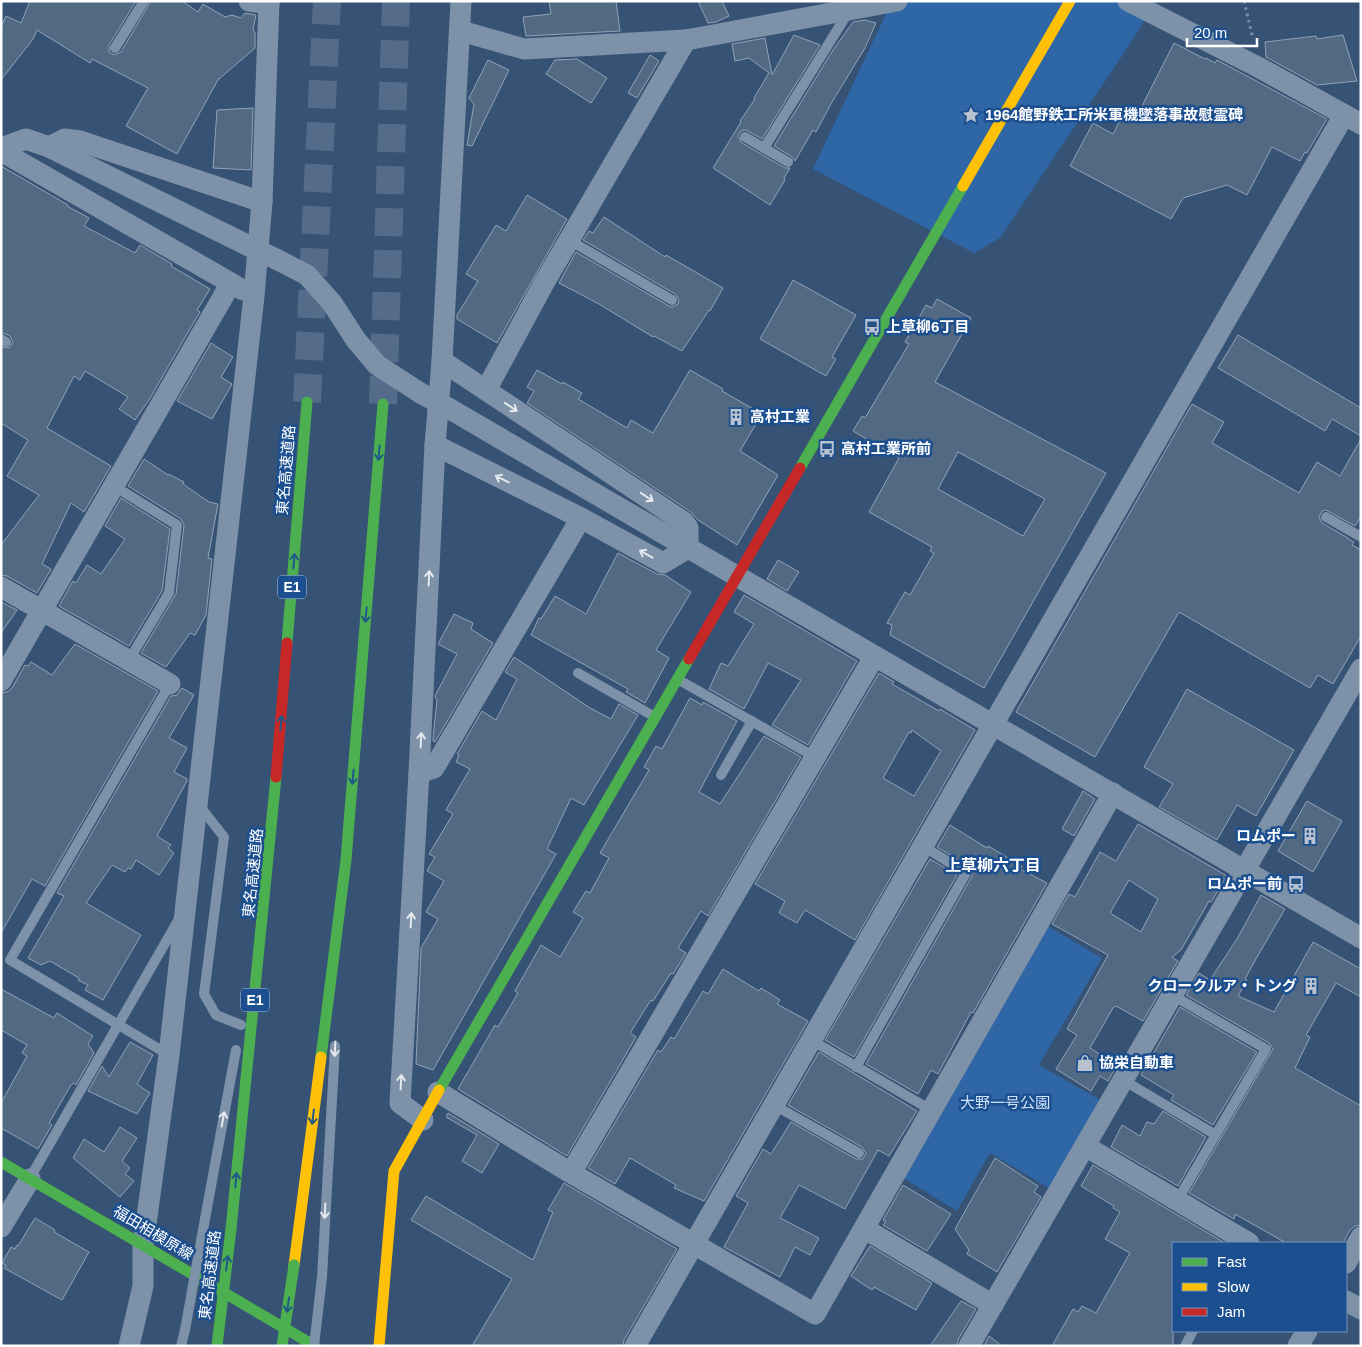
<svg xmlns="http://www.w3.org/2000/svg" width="1362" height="1347" viewBox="0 0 1362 1347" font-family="Arial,'Noto Sans JP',sans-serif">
	<rect width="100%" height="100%" fill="#365274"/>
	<g fill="#2f66a5">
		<polygon points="892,1 1162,1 1155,4 1124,53 1000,238 974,253 813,169"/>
		<polygon points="1046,925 1102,958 1039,1065 1102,1101 1050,1189 990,1153 957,1211 902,1177"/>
	</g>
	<g fill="#526984" stroke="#92a2b6" fill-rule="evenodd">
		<polygon points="30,1 136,1 109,45 109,52 114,55 121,52 151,1 182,1 198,12 203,4 225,17 232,15 241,18 245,13 256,15 253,30 255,32 255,48 219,79 219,78 177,154 126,126 148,88 92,59 90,63 37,30 33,39 1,80 1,27 6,16 21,23"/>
		<polygon points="549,1 616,1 620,31 526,36 523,17 551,14"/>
		<polygon points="698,1 722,1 729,16 716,22 708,23"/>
		<polygon points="865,20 876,23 865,48 832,102 816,132 813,130 795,161 791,156 774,146 833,50 853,22"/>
		<polygon points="794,35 820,45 762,139 746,130 741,131 738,136 742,143 785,168 790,168 784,178 785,180 770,205 713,168 741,122 740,121 755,99 754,98 769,73 749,58 735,61 732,44 765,38 772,75"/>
		<polygon points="1343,35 1357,81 1317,85 1266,57 1265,42 1316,36 1317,39"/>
		<polygon points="1174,43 1205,59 1206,58 1215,63 1217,60 1327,119 1307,153 1305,152 1300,161 1272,147 1247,195 1227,185 1183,198 1171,219 1070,166 1093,123 1113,134 1126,109 1137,116"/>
		<polygon points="650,55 659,61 637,98 628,93"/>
		<polygon points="577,59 607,78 591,103 546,74 555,60"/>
		<polygon points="488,60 509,70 472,146 467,145 474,104 469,98"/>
		<polygon points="253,108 251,170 213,168 217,110"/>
		<polygon points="1,166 68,205 67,206 89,218 84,226 135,253 140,245 172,264 171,266 210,289 197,310 200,312 191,327 149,400 135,420 119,409 128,397 85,371 80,380 74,376 47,428 111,466 84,512 71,503 42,564 51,569 37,593 7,576 1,575 1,545 39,495 7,476 28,440 1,423 1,347 9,348 13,342 10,336 1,332"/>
		<polygon points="527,195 567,219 497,343 457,319 457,315 478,281 466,274 496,225 506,231"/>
		<polygon points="604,217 665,257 666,255 723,288 710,311 709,310 682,351 654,336 653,337 599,304 559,283 576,252 669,306 672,307 678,304 679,300 675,294 583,240 589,231 593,233"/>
		<polygon points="793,280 856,315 832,357 836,359 826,376 760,339"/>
		<path d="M937,299L971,318L935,382L1106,473L984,688L890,635L892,625L887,623L905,592L910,595L934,553L930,551L932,547L869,512L899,458L853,431L862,416L865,418L909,344L905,342L926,305L932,308ZM958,452L1045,499L1023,536L938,489Z"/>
		<polygon points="1238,335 1361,408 1361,436 1332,419 1325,431 1218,368"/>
		<polygon points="211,343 233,357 221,377 232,384 231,386 212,419 177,401"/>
		<polygon points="537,370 562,384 563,382 582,393 578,399 627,428 631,420 653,433 690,370 723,389 722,391 762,414 740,451 778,475 737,545 698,520 691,512 527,403 534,391 527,387"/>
		<polygon points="1192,404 1224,422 1212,443 1299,493 1317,462 1340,476 1361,439 1361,517 1355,526 1326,510 1322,511 1319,517 1322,523 1348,538 1348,539 1354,542 1352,545 1361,550 1361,636 1333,684 1318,675 1310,688 1179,612 1095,757 1016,712"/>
		<polygon points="144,459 168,475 168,474 184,482 183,484 209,502 218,504 208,558 212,559 206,615 195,635 190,633 166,667 141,653 176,594 184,525 181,519 128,486"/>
		<polygon points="121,498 170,529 162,591 129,646 59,606 73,581 76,583 87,565 101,574 125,539 105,526"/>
		<polygon points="618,553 657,574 665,575 691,592 656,650 669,658 645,703 626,692 628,689 531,635 539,618 541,619 555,596 586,614"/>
		<polygon points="778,560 799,572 787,591 767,579"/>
		<polygon points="744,595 857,661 808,745 772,725 801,680 768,663 744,709 709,689 721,663 728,666 754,624 734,612"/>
		<polygon points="1,602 17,610 1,633"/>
		<polygon points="454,614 473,623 471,629 493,643 435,742 433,741 434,728 437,700 435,696 457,654 438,644"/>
		<polygon points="75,644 158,691 45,886 32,879 1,933 1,693 7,692 12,688 25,665 28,666 31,662 52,675"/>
		<polygon points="514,657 590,708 611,719 619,704 638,715 584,805 571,798 547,849 556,854 433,1070 416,1064 421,948 438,919 426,912 444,881 427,871 435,857 429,854 453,814 446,810 470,769 456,762 459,755 457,754 482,711 496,720 517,679 505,672"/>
		<path d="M879,673L894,682L892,684L939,711L940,709L975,730L855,940L805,910L797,923L779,913L785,901L755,884ZM912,730L941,751L914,796L883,778L909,732L911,733Z"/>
		<polygon points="182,688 194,695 169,738 187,748 174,772 187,779 187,781 157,836 171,845 168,848 174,853 159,875 136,860 131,869 128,868 125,872 112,865 86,903 141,935 103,1000 85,990 88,985 78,980 79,978 50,961 41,965 28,958 64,896 57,893 171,696 177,695"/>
		<polygon points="1187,689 1294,750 1256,816 1237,805 1217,840 1159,807 1173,784 1144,767"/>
		<polygon points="690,698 702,705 703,702 737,721 699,792 720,804 764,736 801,757 708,916 701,911 678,948 686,953 673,974 671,973 653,1001 651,1000 630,1033 636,1037 567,1156 458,1089 495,1025 498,1027 518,993 515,991 541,945 560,957 583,918 573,912 586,891 590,893 609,858 600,853 649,770 644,767 656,746 662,749"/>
		<polygon points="1083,791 1095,799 1074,836 1062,829"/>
		<polygon points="1307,801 1342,821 1313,872 1278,851"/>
		<path d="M1138,824L1227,876L1211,902L1209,901L1181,950L1172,957L1178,961L1143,1021L1116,1006L1113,1008L1090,1048L1117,1065L1108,1081L1100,1076L1091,1091L1056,1069L1077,1035L1067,1029L1108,955L1052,924L1069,894L1075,897L1100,852L1116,861ZM1129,880L1158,899L1141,932L1110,913Z"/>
		<polygon points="950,825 987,848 988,846 1022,866 1020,869 1047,883 973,1013 971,1012 938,1074 931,1070 918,1094 866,1064 972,876 972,870 970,867 937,847"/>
		<polygon points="930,859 957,875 854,1057 825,1040"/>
		<polygon points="1261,895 1285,909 1253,964 1245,979 1247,980 1238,996 1274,1012 1313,942 1361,969 1361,997 1336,983 1306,1035 1310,1037 1295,1068 1361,1106 1361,1225 1355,1226 1350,1230 1343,1243 1286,1243 1235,1214 1234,1219 1189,1193 1273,1049 1269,1043 1186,995 1199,973 1210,980 1237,939"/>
		<polygon points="723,969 759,991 761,988 780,1000 777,1004 808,1021 704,1201 674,1188 676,1185 630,1158 615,1184 588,1168 658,1050 661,1052 671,1037 674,1039 703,991 708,994"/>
		<polygon points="1,989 54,1018 57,1013 93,1036 88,1044 94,1053 76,1085 74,1083 71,1085 49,1123 52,1125 38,1149 1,1128 1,1103 27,1056 22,1053 27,1045 1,1030"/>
		<polygon points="1180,1007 1257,1052 1213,1125 1171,1100 1174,1095 1141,1075"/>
		<polygon points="130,1042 153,1055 137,1084 150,1093 137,1114 88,1091 102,1066 109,1077"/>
		<polygon points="819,1052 917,1111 889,1156 878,1150 845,1209 799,1185 780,1218 819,1238 810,1255 795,1247 780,1277 724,1247 748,1203 736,1196 763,1149 771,1154 791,1122 856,1159 863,1159 866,1153 862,1147 788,1105"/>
		<polygon points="1163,1111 1206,1137 1178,1186 1111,1147 1122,1125 1140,1136 1147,1122 1154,1124"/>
		<polygon points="448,1113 499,1144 482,1173 462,1161 477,1135 446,1117"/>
		<polygon points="120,1127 137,1138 122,1161 130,1168 125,1174 134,1181 120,1197 73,1158 84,1139 104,1152"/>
		<polygon points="995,1158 1038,1186 1034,1192 1041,1197 997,1272 967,1254 969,1250 955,1229"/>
		<polygon points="1093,1165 1225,1243 1173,1243 1173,1346 1052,1346 1073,1309 1078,1312 1082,1306 1096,1313 1130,1253 1105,1239 1120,1212 1113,1208 1114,1206 1081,1186"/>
		<polygon points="564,1183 677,1249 624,1340 623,1346 472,1346 512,1279 411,1220 426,1196 533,1260 553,1212 548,1210"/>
		<polygon points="903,1185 951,1214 927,1251 883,1225 886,1221 883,1220"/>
		<polygon points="35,1218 55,1230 54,1232 89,1252 62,1300 4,1268 6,1265 2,1263 11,1247 15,1249 17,1245 18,1246"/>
		<polygon points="870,1246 932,1283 916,1310 874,1287 872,1290 851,1276"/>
		<polygon points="961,1301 976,1309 958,1340 957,1346 930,1346"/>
		<polygon points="989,1336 1002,1346 984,1346"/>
	</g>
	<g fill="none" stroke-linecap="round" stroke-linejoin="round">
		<g stroke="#546c89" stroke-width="28" stroke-dasharray="28 14" stroke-linecap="butt">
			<polyline points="307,402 327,1"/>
			<polyline points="383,404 396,1"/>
		</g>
		<polyline stroke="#7d92a8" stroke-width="3" stroke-dasharray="2.5 4" stroke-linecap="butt" points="1244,1 1253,39"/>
		<g stroke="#7d92a8" stroke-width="10">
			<polyline points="115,48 144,1"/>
			<polyline points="745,137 788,162"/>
			<polyline points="764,148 849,11"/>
			<polyline points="569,240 672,300"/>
			<polyline points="1,339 6,342"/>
			<polyline points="114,486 177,525 169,593 129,660"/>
			<polyline points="1326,517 1361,537"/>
			<polyline points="578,673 655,717"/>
			<polyline points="679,680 815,757"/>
			<polyline points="721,775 752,721"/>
			<polyline points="198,804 224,837 204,994 216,1015 241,1025"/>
			<polyline points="1172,995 1266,1049 1177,1201"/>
			<polyline points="811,1040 931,1110"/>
			<polyline points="169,1055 10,960 170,684"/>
			<polyline points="856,1067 966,873 923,846"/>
			<polyline points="1123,1080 1216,1135"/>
			<polyline points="774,1105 859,1153"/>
			<polyline points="30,1178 179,919"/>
			<polyline points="205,1219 236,1050"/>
			<polyline points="322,1277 335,1046"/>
			<polyline points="181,1346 185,1330"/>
			<polyline points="1185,1346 1193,1331"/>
		</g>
		<g stroke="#7d92a8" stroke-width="21">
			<polyline points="249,1 269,4"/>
			<polyline points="1128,1 1260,68 1361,124"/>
			<polyline points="461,31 524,49 686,40 897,1"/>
			<polyline points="49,147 65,139 80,141 262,202"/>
			<polyline points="1,148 26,139 49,147 249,246"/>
			<polyline points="1,151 243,290"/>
			<polyline points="278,260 307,275 332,303 356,340 377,365 422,394"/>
			<polyline points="442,361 684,522 688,528 688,548"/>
			<polyline points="486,390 544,283 686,40"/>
			<path d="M450,409C753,586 1056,762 1361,938"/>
			<polyline points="435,445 581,518 663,563 688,548"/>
			<polyline points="1,587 170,684"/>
			<polyline points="1,681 231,283"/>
			<polyline points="419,773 434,768 581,518"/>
			<polyline points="438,1092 571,1173 815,1314 1113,793"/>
			<polyline points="423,1120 400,1103 419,773 435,445 442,361 461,1"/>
			<polyline points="1085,1146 1249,1243"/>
			<polyline points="571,1173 874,657"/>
			<polyline points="1,1227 30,1179"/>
			<polyline points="865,1229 993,1305"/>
			<polyline points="1346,1263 1361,1237"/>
			<polyline points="1346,1301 1361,1309"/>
			<polyline points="129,1346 143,1286 143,1246 169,1055 254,296 262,202 269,1"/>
			<polyline points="635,1346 1344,115"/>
			<polyline points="969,1346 1361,669"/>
			<polyline points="1298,1346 1307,1331"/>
		</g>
		<g stroke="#4caf50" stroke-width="11">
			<polyline points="800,468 963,186"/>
			<polyline points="287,643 307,402"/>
			<polyline points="321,1057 346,860 383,404"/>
			<polyline points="439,1090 689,659"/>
			<polyline points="1,1162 315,1346"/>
			<polyline points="231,1229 276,777"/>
		</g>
		<g stroke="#ffc107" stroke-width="11">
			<polyline points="963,186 1070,1"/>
			<polyline points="294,1265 321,1057"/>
			<polyline points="379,1346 394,1171 439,1090"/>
		</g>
		<g stroke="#c62828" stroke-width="11">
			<polyline points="689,659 800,468"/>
			<polyline points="276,777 287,643"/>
		</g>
		<g stroke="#7d92a8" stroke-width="10">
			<polyline points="185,1330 205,1219"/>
			<polyline points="314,1346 322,1277"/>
		</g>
		<g stroke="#7d92a8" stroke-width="21">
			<polyline points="249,246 278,260"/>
			<polyline points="422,394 450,409"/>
		</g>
		<g stroke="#4caf50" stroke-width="11">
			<polyline points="217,1346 231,1229"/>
			<polyline points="282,1346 294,1265"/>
		</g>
	</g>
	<defs><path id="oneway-shaft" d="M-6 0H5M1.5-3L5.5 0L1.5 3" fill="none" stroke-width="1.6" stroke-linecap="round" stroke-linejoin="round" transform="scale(1.25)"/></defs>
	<g stroke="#e5e9ee">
		<use href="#oneway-shaft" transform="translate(511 407) rotate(34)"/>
		<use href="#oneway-shaft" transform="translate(502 479) rotate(-153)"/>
		<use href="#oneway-shaft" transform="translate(647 497) rotate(34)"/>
		<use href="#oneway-shaft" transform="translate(646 554) rotate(-151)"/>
		<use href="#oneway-shaft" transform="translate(429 578) rotate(-87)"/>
		<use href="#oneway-shaft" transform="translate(421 740) rotate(-87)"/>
		<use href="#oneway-shaft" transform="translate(411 920) rotate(-87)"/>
		<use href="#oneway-shaft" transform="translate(335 1049) rotate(93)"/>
		<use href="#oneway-shaft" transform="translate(401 1082) rotate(-87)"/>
		<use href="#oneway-shaft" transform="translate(223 1119) rotate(-80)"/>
		<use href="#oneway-shaft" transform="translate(325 1211) rotate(93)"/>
	</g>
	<g stroke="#205989">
		<use href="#oneway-shaft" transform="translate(379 453) rotate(95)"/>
		<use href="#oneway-shaft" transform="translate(294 561) rotate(-85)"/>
		<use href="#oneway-shaft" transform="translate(366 615) rotate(95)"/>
		<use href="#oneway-shaft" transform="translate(281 723) rotate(-85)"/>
		<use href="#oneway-shaft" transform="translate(353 777) rotate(95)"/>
		<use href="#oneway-shaft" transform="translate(313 1117) rotate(97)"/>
		<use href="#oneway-shaft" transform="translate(236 1180) rotate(-84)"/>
		<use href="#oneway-shaft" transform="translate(227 1263) rotate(-83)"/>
		<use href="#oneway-shaft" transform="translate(288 1305) rotate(98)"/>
	</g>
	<defs>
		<g id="sight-bare" transform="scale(1.35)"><path d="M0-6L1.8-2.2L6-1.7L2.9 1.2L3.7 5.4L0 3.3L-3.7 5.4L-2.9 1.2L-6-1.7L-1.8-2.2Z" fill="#b9c2ce" stroke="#1b4f8f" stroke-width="2.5" paint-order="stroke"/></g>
		<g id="bus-bare" transform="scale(1.35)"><path d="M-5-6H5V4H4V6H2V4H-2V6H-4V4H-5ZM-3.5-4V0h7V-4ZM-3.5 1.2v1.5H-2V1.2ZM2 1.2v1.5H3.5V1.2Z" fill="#b9c2ce" stroke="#1b4f8f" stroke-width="2.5" paint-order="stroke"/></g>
		<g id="building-bare" transform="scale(1.35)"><path d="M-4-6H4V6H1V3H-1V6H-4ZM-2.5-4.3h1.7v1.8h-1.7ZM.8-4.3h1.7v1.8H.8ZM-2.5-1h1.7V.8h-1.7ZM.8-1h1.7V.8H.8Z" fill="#b9c2ce" stroke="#1b4f8f" stroke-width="2.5" paint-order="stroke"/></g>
		<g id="shop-bare" transform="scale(1.35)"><path d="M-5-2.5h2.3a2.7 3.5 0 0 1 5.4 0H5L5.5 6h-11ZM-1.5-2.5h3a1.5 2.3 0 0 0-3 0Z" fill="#b9c2ce" stroke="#1b4f8f" stroke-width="2.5" paint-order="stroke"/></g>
	</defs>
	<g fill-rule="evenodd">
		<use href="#sight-bare" x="971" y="115"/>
		<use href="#bus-bare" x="872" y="327"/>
		<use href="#building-bare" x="736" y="417"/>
		<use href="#bus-bare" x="827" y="449"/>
		<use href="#building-bare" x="1310" y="836"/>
		<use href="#bus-bare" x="1296" y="884"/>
		<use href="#building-bare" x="1311" y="986"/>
		<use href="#shop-bare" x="1085" y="1063"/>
	</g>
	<g text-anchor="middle" stroke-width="5" stroke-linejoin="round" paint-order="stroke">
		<g fill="#1b4f8f" stroke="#bbcadd" stroke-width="1">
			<rect x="278" y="575.5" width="28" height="23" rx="4"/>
			<rect x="241" y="988.5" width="28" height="23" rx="4"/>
		</g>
		<g font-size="14" font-weight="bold" fill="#fff">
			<text x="292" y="592">E1</text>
			<text x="255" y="1005">E1</text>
		</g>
		<g font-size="15" font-weight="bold" fill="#fff" stroke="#1b4f8f" text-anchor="start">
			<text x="985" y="120">1964館野鉄工所米軍機墜落事故慰霊碑</text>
			<text x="886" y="332">上草柳6丁目</text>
			<text x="750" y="422">高村工業</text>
			<text x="841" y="454">高村工業所前</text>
			<text x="1296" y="841" text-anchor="end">ロムポー</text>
			<text x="1282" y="889" text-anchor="end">ロムポー前</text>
			<text x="1297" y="991" text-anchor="end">クロークルア・トング</text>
			<text x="1099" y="1068">協栄自動車</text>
		</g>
		<g font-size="15" fill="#fff" stroke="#1b4f8f">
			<text transform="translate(286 470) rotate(-85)" y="5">東名高速道路</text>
			<text transform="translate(253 873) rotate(-84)" y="5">東名高速道路</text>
			<text transform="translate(153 1233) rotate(31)" y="5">福田相模原線</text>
			<text transform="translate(210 1275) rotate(-83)" y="5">東名高速道路</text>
		</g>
		<g font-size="15" fill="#cfe3fa" stroke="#1b4f8f">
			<text x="1005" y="1108">大野一号公園</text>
		</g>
		<g font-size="16" font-weight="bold" fill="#fff" stroke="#1b4f8f">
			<text x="993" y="871">上草柳六丁目</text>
		</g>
	</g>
	<rect width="1362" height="1347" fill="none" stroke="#ffffff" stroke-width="5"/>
	<rect x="1172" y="1242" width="175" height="90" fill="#1b4f8f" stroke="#7695bc"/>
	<rect x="1182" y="1258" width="25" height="8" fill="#4caf50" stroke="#7695bc"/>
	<text x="1217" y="1267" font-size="15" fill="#ffffff">Fast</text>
	<rect x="1182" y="1283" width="25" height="8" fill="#ffc107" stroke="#7695bc"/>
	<text x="1217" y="1292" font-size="15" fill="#ffffff">Slow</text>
	<rect x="1182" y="1308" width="25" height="8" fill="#c62828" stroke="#7695bc"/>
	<text x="1217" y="1317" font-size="15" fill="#ffffff">Jam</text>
	<path d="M1187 38v8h70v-8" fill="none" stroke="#ffffff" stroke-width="2.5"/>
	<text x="1194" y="38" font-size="15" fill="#ffffff" stroke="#1b4f8f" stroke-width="4" paint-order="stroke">20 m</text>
</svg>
